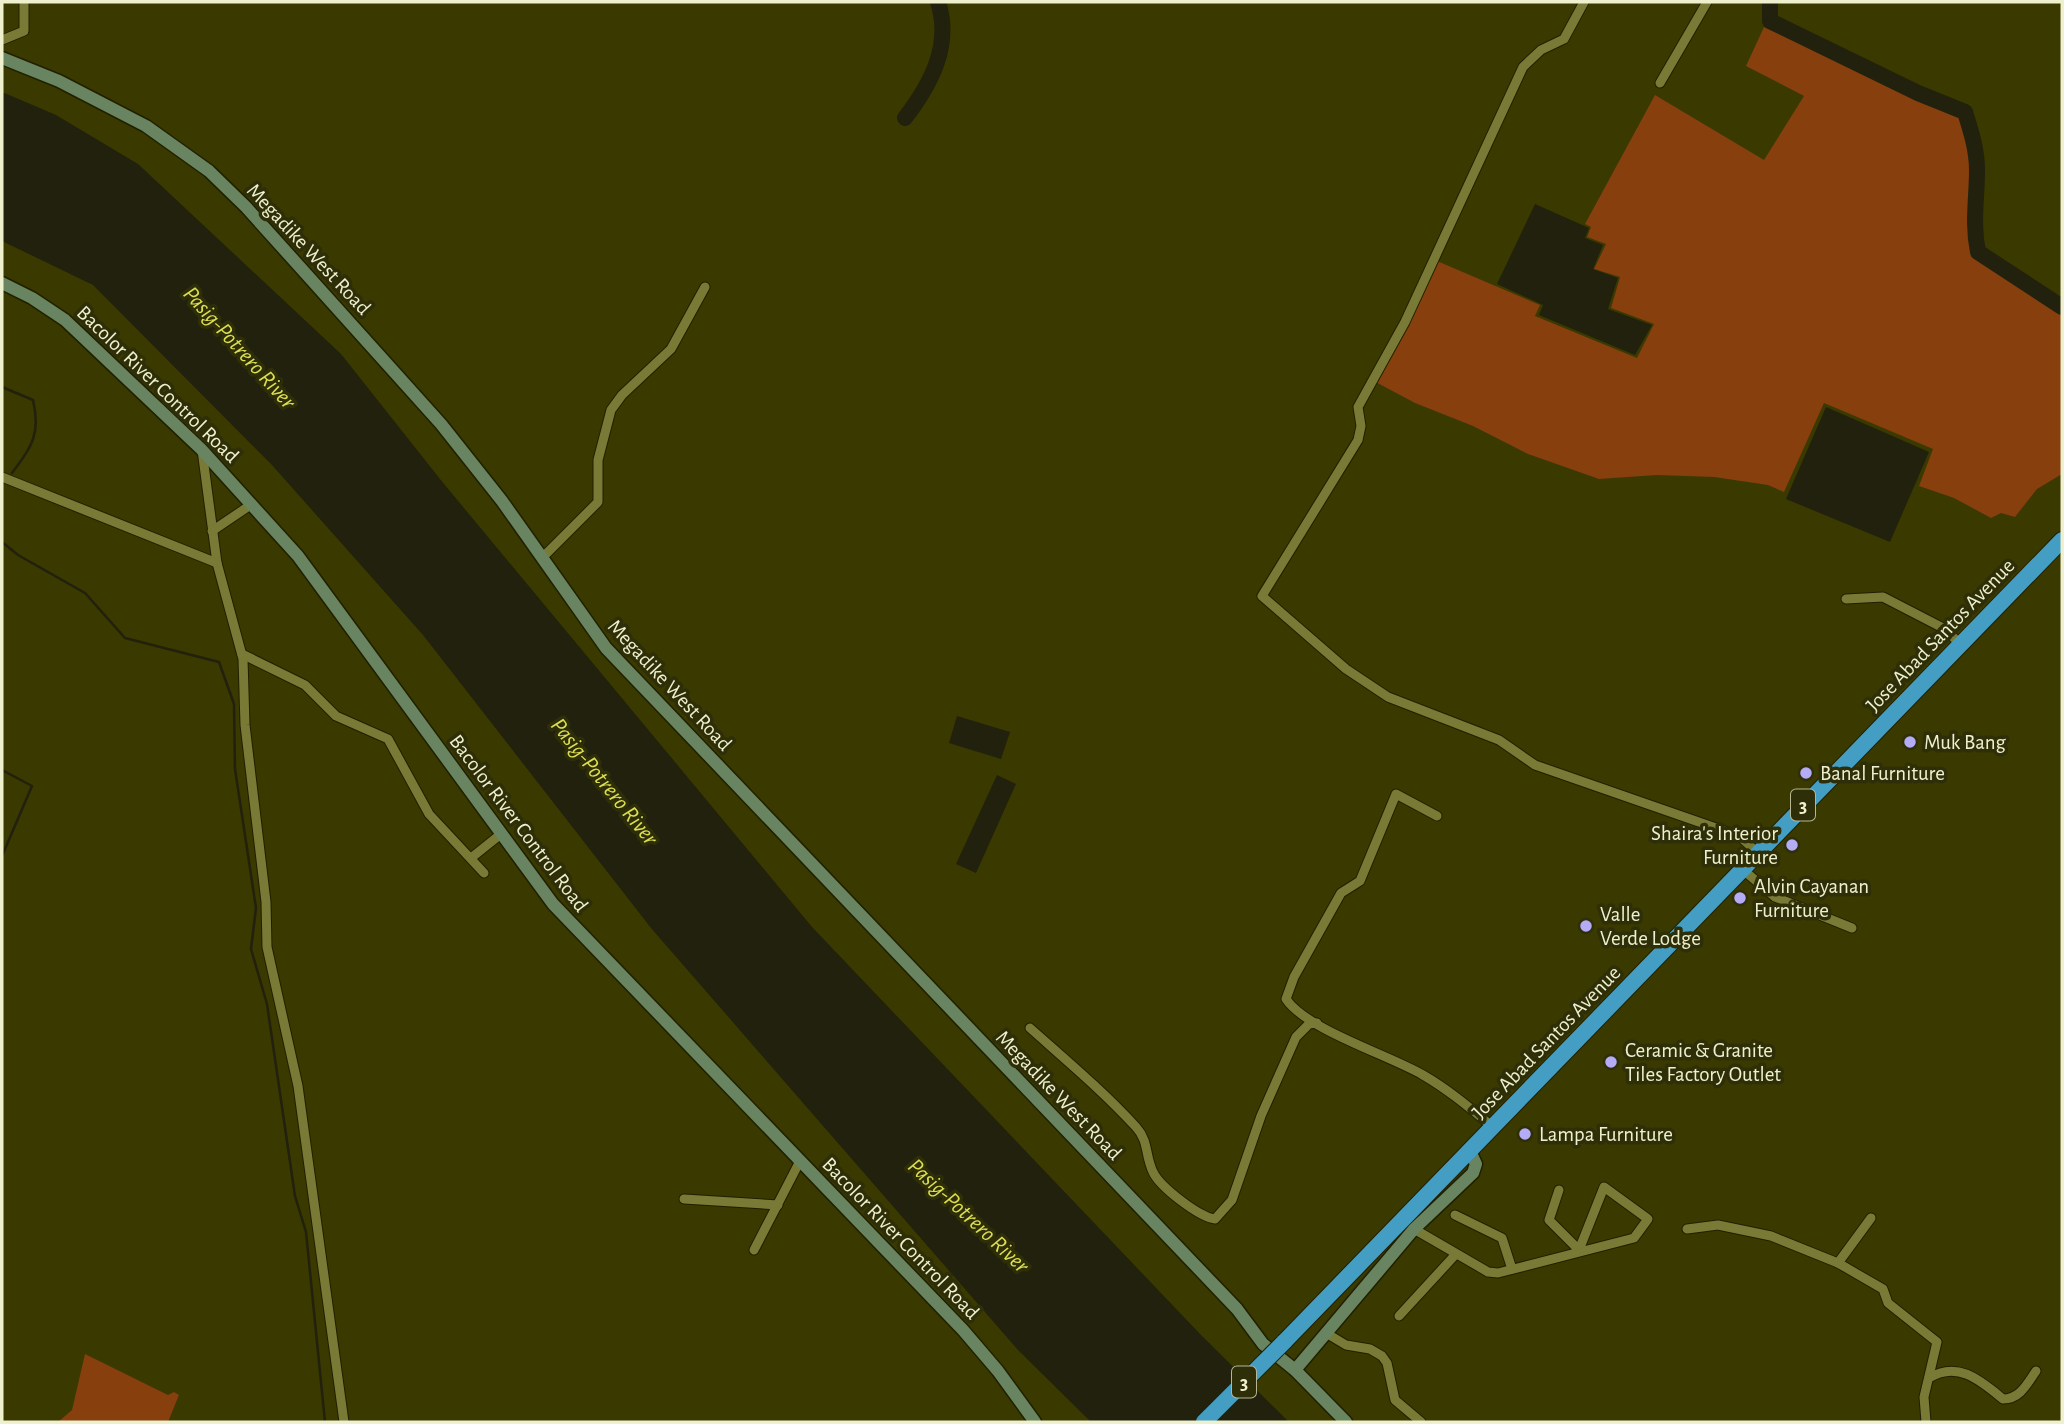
<svg xmlns="http://www.w3.org/2000/svg" width="2064" height="1424" viewBox="0 0 2064 1424" font-family="'Alegreya Sans',sans-serif">
	<rect width="100%" height="100%" fill="#3a3900"/>
	<g fill="#863f0d">
		<path d="M1764,27L1961,117C1983,166 1965,204 1977,253L2062,309V474L2037,489L2015,517L2001,513L1991,518L1954,498L1919,486L1933,449L1824,403L1784,492L1768,485L1714,477L1657,475L1599,479L1528,454L1473,426L1415,403L1370,379L1437,261L1540,305L1535,316L1637,358L1654,324L1611,308L1620,277L1594,269L1606,244L1587,237L1591,227L1585,224L1655,95L1764,160L1804,96L1746,66Z"/>
		<polygon points="85,1354 168,1395 174,1392 179,1395 168,1422 58,1422 72,1410"/>
	</g>
	<g fill="#21210d">
		<polygon points="2,92 56,115 138,164 341,354 444,484 812,927 1201,1335 1289,1422 1091,1422 1018,1350 651,928 423,635 272,465 93,285 2,241"/>
		<polygon points="1535,204 1589,228 1585,238 1603,245 1593,269 1618,278 1608,309 1652,325 1635,355 1539,315 1543,305 1497,284"/>
		<polygon points="1826,407 1929,452 1890,542 1786,499"/>
		<polygon points="957,716 1010,732 1001,759 949,743"/>
		<polygon points="997,775 1016,784 976,873 956,864"/>
	</g>
	<g fill="none" stroke-linecap="round" stroke-linejoin="round">
		<g stroke="#21210d" stroke-width="2.5">
			<path d="M2,387L33,400C41,434 32,446 12,473"/>
			<polyline points="2,542 18,555 85,593 125,638 219,662 234,704 235,769 256,908 251,949 267,1004 295,1196 306,1232 325,1422"/>
			<polyline points="2,770 32,786 2,856"/>
		</g>
		<g stroke="#21210d" stroke-width="16">
			<path d="M1770,2V21L1918,93L1965,112C1971,131 1977,150 1977,170C1977,199 1972,223 1978,252L2062,307"/>
			<path d="M905,118C931,84 952,45 938,2"/>
		</g>
		<g stroke="#202000" stroke-width="11">
			<g id="street">
				<polyline points="1584,2 1564,39 1541,50 1523,67 1405,322 1358,407 1361,426 1358,440 1262,596 1346,669 1388,697 1499,740 1535,765 1739,836 1757,852"/>
				<polyline points="2,40 24,31 24,2"/>
				<polyline points="1660,83 1707,2"/>
				<polyline points="202,450 217,563 243,659 245,725 266,902 267,947 298,1086 344,1422"/>
				<polyline points="2,477 217,563"/>
				<polyline points="212,531 252,504"/>
				<polyline points="542,558 598,502 598,460 611,410 622,395 671,349 705,287"/>
				<polyline points="1846,599 1883,597 1945,629 1961,645"/>
				<polyline points="242,654 305,685 336,716 388,739 429,814 484,873"/>
				<path d="M1437,816L1396,794L1360,881L1341,893L1294,977L1286,999C1307,1030 1389,1055 1423,1075C1449,1090 1471,1109 1493,1127"/>
				<polyline points="471,858 501,834"/>
				<polyline points="1741,868 1775,897 1852,928"/>
				<path d="M1030,1028C1066,1060 1103,1091 1136,1127C1149,1141 1145,1156 1153,1172C1160,1187 1199,1217 1215,1219L1232,1200L1261,1116L1296,1037L1309,1024L1317,1023"/>
				<polyline points="684,1199 778,1205"/>
				<polyline points="1455,1215 1502,1238 1512,1269"/>
				<polyline points="1414,1229 1488,1272 1498,1273 1634,1238 1648,1219 1604,1187 1579,1250 1549,1220 1559,1190"/>
				<polyline points="1687,1229 1718,1225 1771,1236 1838,1263 1883,1289 1888,1303 1937,1342 1924,1397 1926,1422"/>
				<polyline points="754,1250 800,1161"/>
				<polyline points="1838,1263 1871,1218"/>
				<polyline points="1399,1316 1456,1254"/>
				<polyline points="1326,1333 1346,1345 1370,1349 1382,1356 1387,1363 1395,1400 1421,1422"/>
				<path d="M1929,1378C1958,1360 1981,1381 2003,1399C2020,1399 2027,1384 2036,1371"/>
			</g>
		</g>
		<g stroke="#202000" stroke-width="15">
			<g id="secondary">
				<polyline points="2,58 59,81 146,126 209,171 246,207 441,424 502,501 606,648 1237,1309 1263,1344 1295,1370 1346,1422"/>
				<polyline points="2,283 32,298 65,320 201,449 298,556 553,904 963,1330 998,1371 1035,1422"/>
				<polyline points="1295,1370 1414,1229 1473,1173 1476,1164 1470,1151"/>
			</g>
		</g>
		<g stroke="#202000" stroke-width="18">
			<polyline id="highway" points="1284,1342 2062,540"/>
		</g>
		<use href="#street" stroke="#797a35" stroke-width="9"/>
		<use href="#secondary" stroke="#698460" stroke-width="12"/>
		<use href="#highway" stroke="#449dc3" stroke-width="16"/>
		<g stroke="#202000" stroke-width="18" stroke-linecap="butt">
			<polyline id="highway-bridge" points="1204,1422 1284,1342"/>
		</g>
		<use href="#highway-bridge" stroke="#449dc3" stroke-width="16"/>
	</g>
	<g fill="#b5acf8" stroke="#2e2f09" stroke-width="2.5">
		<circle cx="1910" cy="742" r="7"/>
		<circle cx="1806" cy="773" r="7"/>
		<circle cx="1792" cy="845" r="7"/>
		<circle cx="1740" cy="898" r="7"/>
		<circle cx="1586" cy="926" r="7"/>
		<circle cx="1611" cy="1062" r="7"/>
		<circle cx="1525" cy="1134" r="7"/>
	</g>
	<g text-anchor="middle" stroke-width="7" stroke-linejoin="round" paint-order="stroke">
		<g fill="#2e2f09" stroke="#b5b793" stroke-width="2">
			<rect x="1791" y="789.5" width="24" height="31" rx="5"/>
			<rect x="1232" y="1366.5" width="24" height="31" rx="5"/>
		</g>
		<g font-size="19" font-weight="bold" fill="#eff1ce">
			<text x="1803" y="812">3</text>
			<text x="1244" y="1389">3</text>
		</g>
		<g font-size="21" fill="#eff1ce" stroke="#2e2f09">
			<text transform="translate(309 249) rotate(47)" y="7">Megadike West Road</text>
			<text transform="translate(158 384) rotate(44)" y="7">Bacolor River Control Road</text>
			<text transform="translate(1940 635) rotate(-46)" y="7">Jose Abad Santos Avenue</text>
			<text transform="translate(670 685) rotate(47)" y="7">Megadike West Road</text>
			<text transform="translate(519 823) rotate(53)" y="7">Bacolor River Control Road</text>
			<text transform="translate(1546 1042) rotate(-46)" y="7">Jose Abad Santos Avenue</text>
			<text transform="translate(1059 1095) rotate(46)" y="7">Megadike West Road</text>
			<text transform="translate(901 1238) rotate(46)" y="7">Bacolor River Control Road</text>
		</g>
		<g font-size="21" fill="#eff1ce" stroke="#2e2f09" text-anchor="start">
			<text x="1924" y="749">Muk Bang</text>
			<text x="1820" y="780">Banal Furniture</text>
			<text x="1778" y="840" text-anchor="end">Shaira's Interior<tspan x="1778" dy="24">Furniture</tspan></text>
			<text x="1754" y="893">Alvin Cayanan<tspan x="1754" dy="24">Furniture</tspan></text>
			<text x="1600" y="921">Valle<tspan x="1600" dy="24">Verde Lodge</tspan></text>
			<text x="1625" y="1057">Ceramic &amp; Granite<tspan x="1625" dy="24">Tiles Factory Outlet</tspan></text>
			<text x="1539" y="1141">Lampa Furniture</text>
		</g>
		<g font-size="23" font-style="italic" fill="#ddde52" stroke="#2e2f09">
			<text transform="translate(240 347) rotate(48)" y="8">Pasig-Potrero River</text>
			<text transform="translate(605 781) rotate(51)" y="8">Pasig-Potrero River</text>
			<text transform="translate(969 1215) rotate(43)" y="8">Pasig-Potrero River</text>
		</g>
	</g>
	<rect width="2064" height="1424" fill="none" stroke="#eff1ce" stroke-width="7"/>
</svg>
